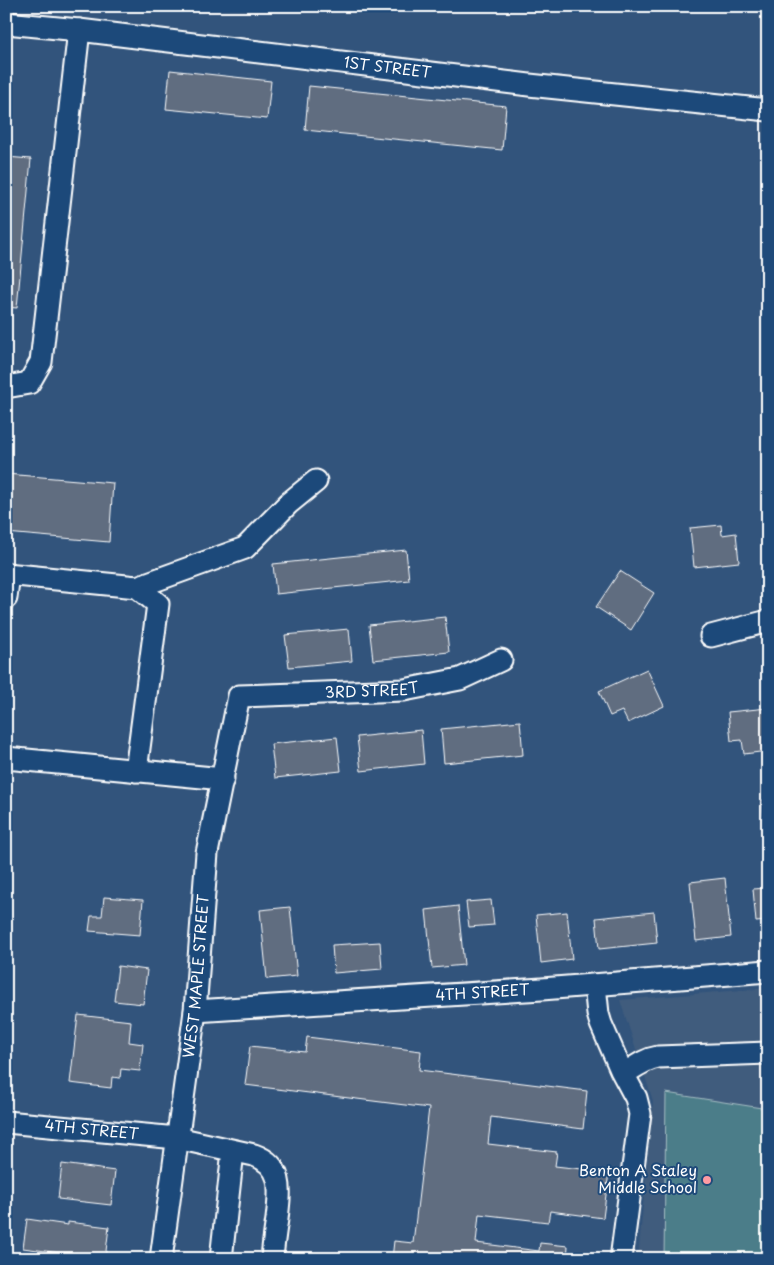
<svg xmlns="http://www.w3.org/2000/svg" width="774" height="1265" viewBox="0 0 774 1265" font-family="'Playpen Sans',sans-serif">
	<rect width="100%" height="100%" fill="#32547c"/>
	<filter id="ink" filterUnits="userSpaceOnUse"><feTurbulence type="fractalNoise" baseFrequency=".02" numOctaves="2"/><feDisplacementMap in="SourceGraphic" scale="10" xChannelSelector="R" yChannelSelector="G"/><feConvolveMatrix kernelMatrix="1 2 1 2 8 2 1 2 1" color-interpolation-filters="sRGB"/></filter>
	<g filter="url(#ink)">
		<polygon fill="#405c7d" points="768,988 768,1259 638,1259 653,1101 620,1000"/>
		<polygon fill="#4c7d89" stroke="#a6bec4" points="666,1093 768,1109 768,1259 664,1259"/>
		<g fill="#606d80" stroke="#fff">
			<polygon points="170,70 271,81 267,119 166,109"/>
			<polygon points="309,86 506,106 502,150 305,130"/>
			<polygon points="6,157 31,159 17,308 6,307"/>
			<polygon points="6,474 113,483 109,542 6,533"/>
			<polygon points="721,525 722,535 736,533 739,562 694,567 690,528"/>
			<polygon points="406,550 409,580 276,594 273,564"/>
			<polygon points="620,571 654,593 631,630 596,607"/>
			<polygon points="445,617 449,652 373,660 369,625"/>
			<polygon points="349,629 352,661 289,667 285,635"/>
			<polygon points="647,669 664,706 628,723 622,711 610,716 599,691"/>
			<polygon points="768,708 768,751 744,754 742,740 731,741 728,712"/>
			<polygon points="520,721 523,755 444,763 441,729"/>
			<polygon points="421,730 424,764 361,771 357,737"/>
			<polygon points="337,737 341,771 275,778 271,744"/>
			<polygon points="762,800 768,800 768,827 764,827"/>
			<polygon points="725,878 731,937 696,941 690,882"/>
			<polygon points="768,888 768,921 756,922 753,889"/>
			<polygon points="104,897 143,900 140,935 89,931 91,916 102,916"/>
			<polygon points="491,900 494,925 469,927 466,902"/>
			<polygon points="458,906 464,965 432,968 426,910"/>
			<polygon points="290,907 297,976 267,979 260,910"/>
			<polygon points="567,912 572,959 541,963 536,915"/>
			<polygon points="654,912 657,943 599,949 596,918"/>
			<polygon points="380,942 382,969 334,973 332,945"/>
			<polygon points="118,966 147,970 143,1004 114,1001"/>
			<polygon points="78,1015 131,1021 129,1042 143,1044 140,1071 121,1069 120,1078 112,1077 111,1088 70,1083"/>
			<polygon points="307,1037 421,1051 419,1070 587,1091 583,1129 491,1117 488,1144 557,1152 555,1166 609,1172 603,1218 550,1211 548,1222 479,1214 476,1243 539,1251 540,1243 568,1246 567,1259 392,1259 394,1241 413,1243 429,1108 245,1085 250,1046 305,1052"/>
			<polygon points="62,1164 115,1171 111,1205 58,1199"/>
			<polygon points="27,1219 68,1225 68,1222 109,1227 105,1259 23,1248"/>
		</g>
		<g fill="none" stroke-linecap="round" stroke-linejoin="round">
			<g stroke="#fff" stroke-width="25">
				<g id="minor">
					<path id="s1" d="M6,23L79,30L529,85L768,110"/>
					<polyline points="6,387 29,383 41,362 79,30"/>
					<polyline points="6,574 137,587 158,604 136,771"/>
					<polyline points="137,587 245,548 289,503 316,481"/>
					<polyline points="6,598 9,574"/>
					<polyline points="711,636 768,621"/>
					<polyline points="6,758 223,779"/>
					<polyline points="595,985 598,1014 601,1024 621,1070 636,1098 640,1114 621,1259"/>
					<path id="s2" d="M195,1011L542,989L768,971"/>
					<path d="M624,1074C635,1067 645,1059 658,1057L768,1053"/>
					<path id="s3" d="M6,1122L177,1138L254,1155C285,1166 280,1192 277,1219C275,1232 273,1246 272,1259"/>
					<path id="s4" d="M161,1259L195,1011L207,853L239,696L404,690L460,679L501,660"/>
					<polyline points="221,1259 233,1151"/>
				</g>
			</g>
			<use href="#minor" stroke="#1f4a7a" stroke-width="21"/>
		</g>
	</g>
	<circle fill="#ff9aa2" stroke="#1f4a7a" stroke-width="2" cx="707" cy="1180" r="5"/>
	<g text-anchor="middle" stroke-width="4" stroke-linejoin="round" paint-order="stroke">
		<g font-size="15" fill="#fff" stroke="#1f4a7a">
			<text dy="5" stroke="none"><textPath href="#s1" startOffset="384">1ST STREET</textPath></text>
			<text dy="5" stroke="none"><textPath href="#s4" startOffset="702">3RD STREET</textPath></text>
			<text dy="5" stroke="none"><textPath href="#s4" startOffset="285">WEST MAPLE STREET</textPath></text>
			<text dy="5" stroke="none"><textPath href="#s2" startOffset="288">4TH STREET</textPath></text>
			<text dy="5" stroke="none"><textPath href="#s3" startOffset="86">4TH STREET</textPath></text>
		</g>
		<g font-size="15" fill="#fff" stroke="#1f4a7a" text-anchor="end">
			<text x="697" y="1176">Benton A Staley<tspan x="697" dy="17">Middle School</tspan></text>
		</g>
	</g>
	<rect width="774" height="1265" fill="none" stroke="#1f4a7a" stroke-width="25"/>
	<rect x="12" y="12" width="749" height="1240" fill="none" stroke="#fff" stroke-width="2" filter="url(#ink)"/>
</svg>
